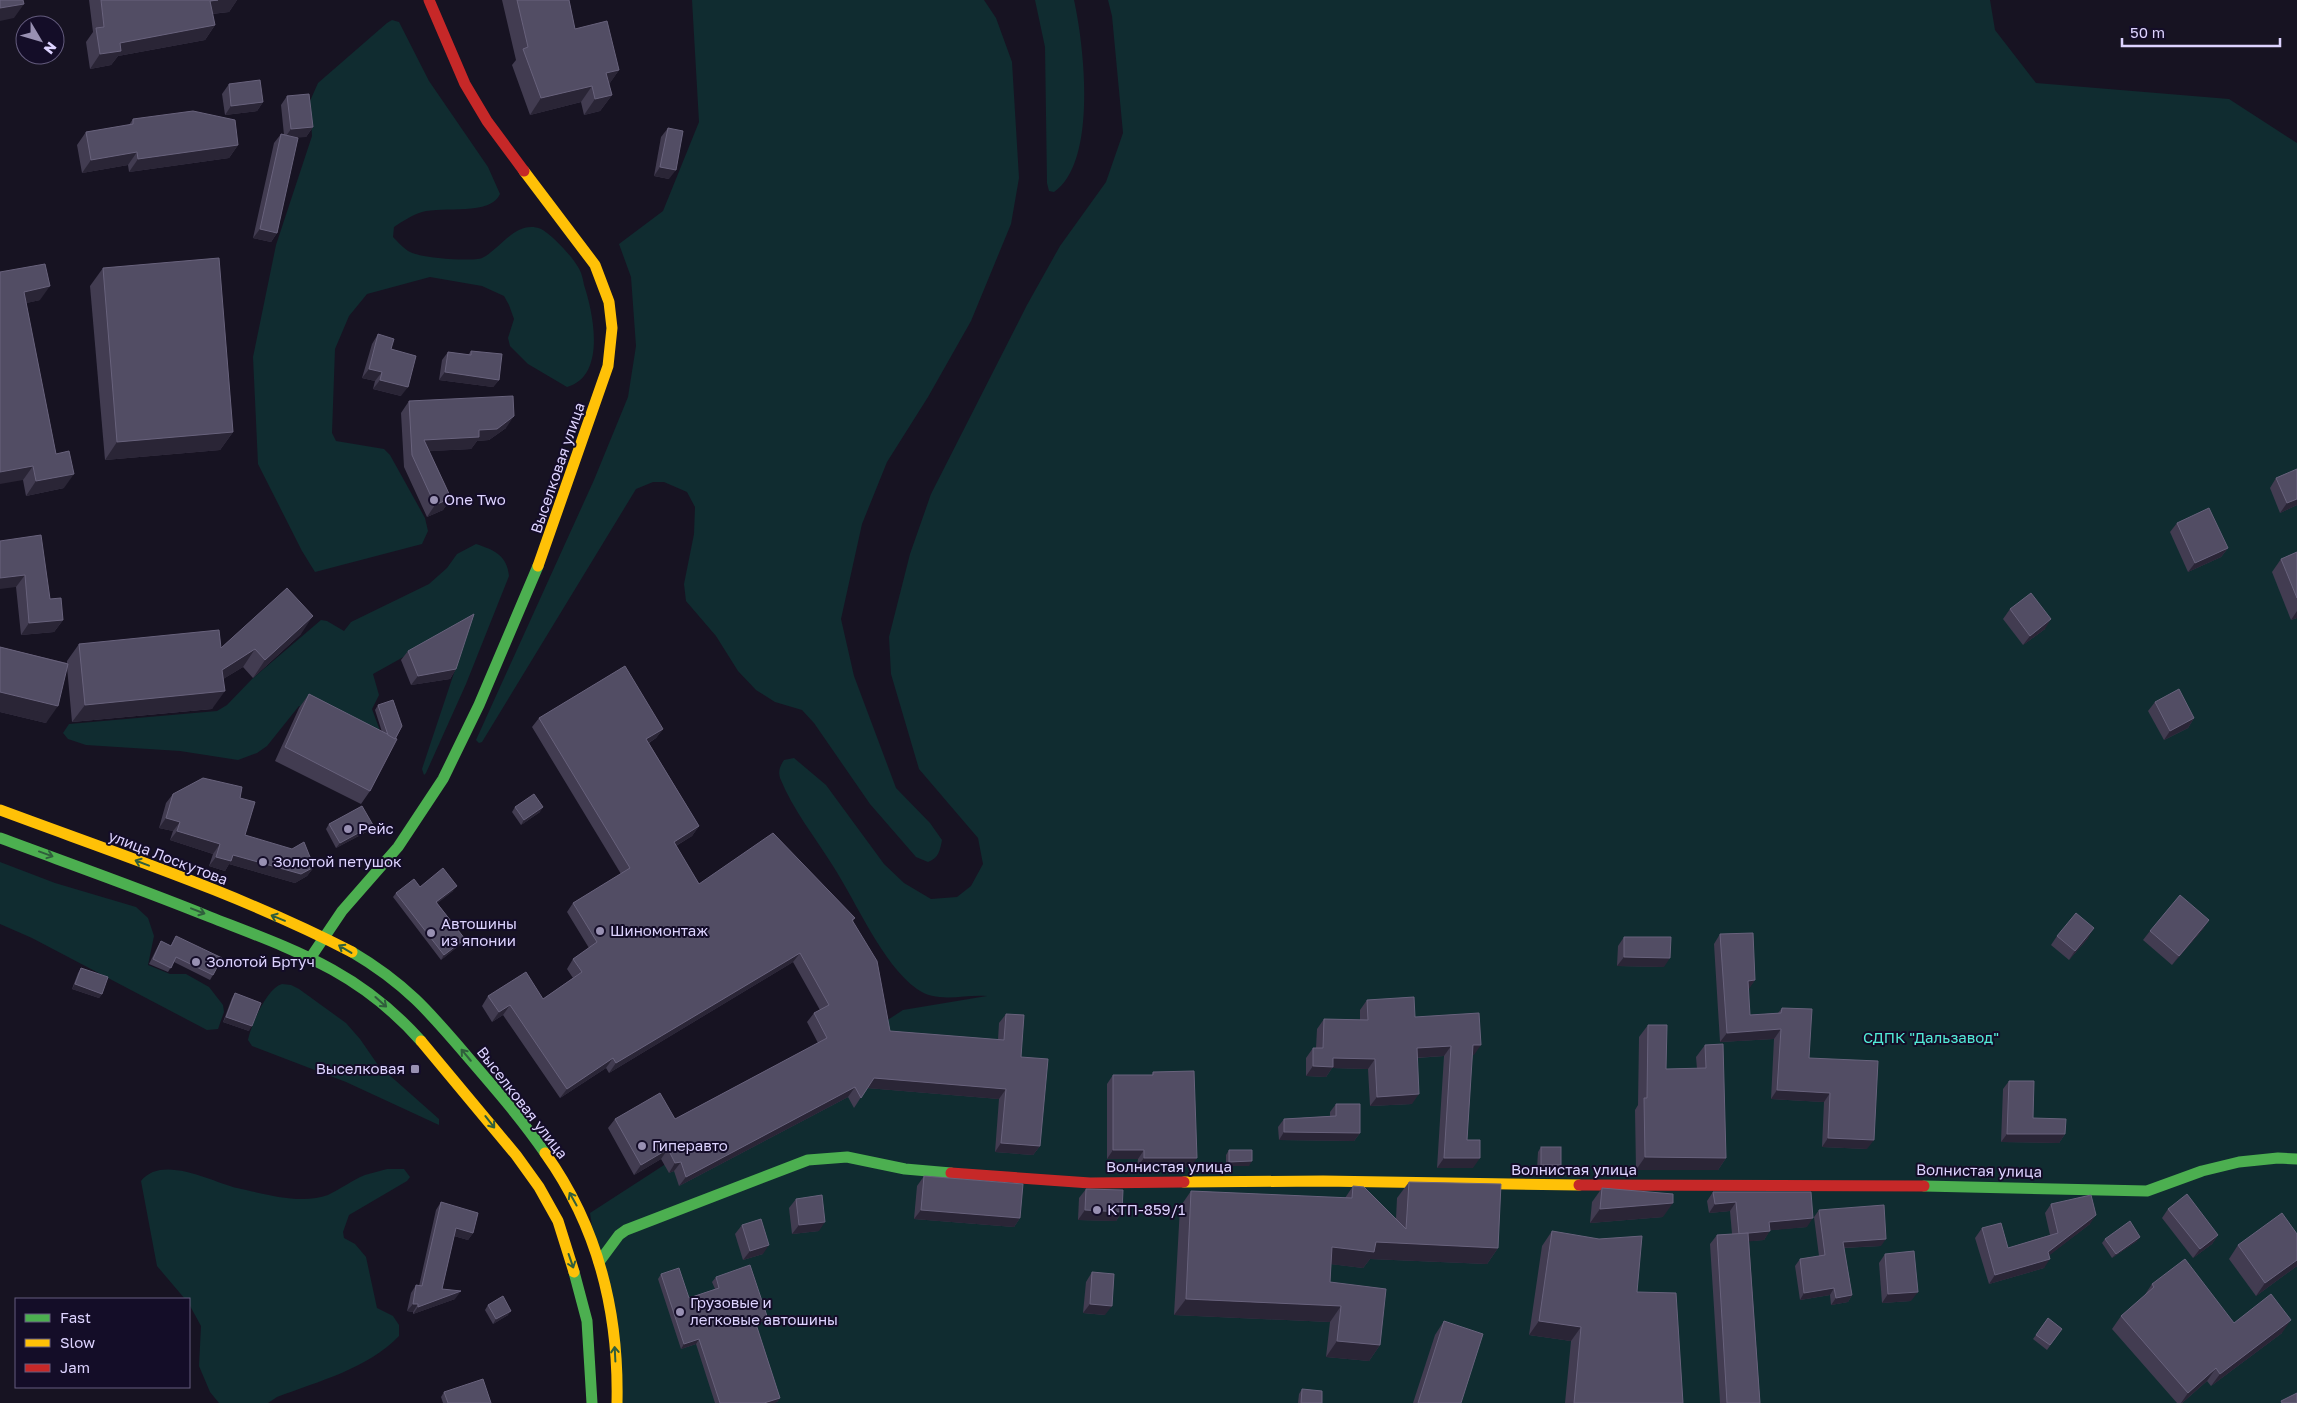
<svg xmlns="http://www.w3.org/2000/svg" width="2297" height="1403" viewBox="0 0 2297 1403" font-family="'Golos Text',sans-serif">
	<rect width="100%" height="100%" fill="#171322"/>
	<g fill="#102c30">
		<path d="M692,0H984L996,18L1012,62L1019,178L1011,224L971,321L928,397L887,462L862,524L841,619L854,676L896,788L930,823L942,840C940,850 939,858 928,862L916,857L870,804L814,723L802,710L775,702L756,690L738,671L716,636L686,601L684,584L694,534L695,507L687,492L664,482H653L636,489L482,742L479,743L476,740L594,480L628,397L636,346L631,277L619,244L663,211L699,122Z"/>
		<path d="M1035,0H1074C1084,45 1098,162 1054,192L1049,191L1047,183L1045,47Z"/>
		<path d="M1108,0H1990L1995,30L2036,83L2229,99L2297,143V1403H619L590,1213L903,1010L987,996C964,994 938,1004 917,989C882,964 857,903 833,866C815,837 793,810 780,778C778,771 780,766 784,760L794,758L826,785L884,864L904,883L931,899L957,897L971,886L983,864L978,838L919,769L891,674L889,637L910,554L931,494L1027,305L1060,246L1106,182L1123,133L1112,16Z"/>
		<path d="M392,20L399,22L429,81L488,167L500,194C491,216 443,206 422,212C412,215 403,221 394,227L393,237C398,242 404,249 410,252C420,258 472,262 482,258C500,250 516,219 541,229C551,234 572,256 578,267C581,271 583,279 584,285C593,312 607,376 567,387L528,364L510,346L508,338L514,319L509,305L504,296L482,286L430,277L367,294L349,316L335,349L332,433L336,441L384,449L390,455L425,518L428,531L422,544L315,572L302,551L258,464L253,357L276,245L312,136L310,101L318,83L387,23Z"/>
		<path d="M476,544C494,550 507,555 509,576L466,684L426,773L424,775L422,769L468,631L459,626L373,674L379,695L372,709L382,736L374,744L299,706L267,746L257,753L238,760L180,751L86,745L68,739L63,733L69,724L217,711L227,705L252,679L321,620L327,621L344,631L351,622L429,584L447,568L457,554Z"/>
		<polygon points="0,862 55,883 136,907 148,918 154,936 148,965 170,974 186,974 209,987 223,1005 224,1012 218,1029 207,1030 32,938 0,924"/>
		<path d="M282,984L291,985L299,989L346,1023L360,1039L378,1065L439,1119V1125L346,1082L252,1046L248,1040C251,1025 267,988 282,984Z"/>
		<path d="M387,1169H404L410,1177L407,1181L349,1215L343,1232L344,1238L355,1244L366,1257L377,1308L393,1316L399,1325V1336C367,1369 319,1381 277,1397L268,1403H219L210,1392L199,1366L201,1326L189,1304V1299H185L157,1266L141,1181C162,1154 212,1182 237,1188C264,1194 302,1205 328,1195C341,1189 352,1180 365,1175C372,1173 380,1171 387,1169Z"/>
	</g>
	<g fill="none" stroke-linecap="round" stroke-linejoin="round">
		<g stroke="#4caf50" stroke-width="11">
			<path d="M0,838C70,864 141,889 210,917C294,950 359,971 421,1041"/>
			<path d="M352,952C408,985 432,1015 473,1063C498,1092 523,1121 545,1153"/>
			<polyline points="311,957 342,911 398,847 443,779 479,705 538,566"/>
			<polyline points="1924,1186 2147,1191 2202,1171 2239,1162 2278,1158 2297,1159"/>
			<polyline points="599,1262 619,1235 626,1230 808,1160 847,1157 905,1169 951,1173"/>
			<polyline points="574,1272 587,1321 592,1403"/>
		</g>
		<g stroke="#ffc107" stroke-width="11">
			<polyline points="524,171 595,265 609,302 612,328 608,366 538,566"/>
			<path d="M0,810C118,854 240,894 352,952"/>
			<polyline points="421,1041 516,1155 539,1187 558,1221 574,1272"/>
			<path d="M545,1153C598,1227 619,1312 617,1403"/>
			<polyline points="1184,1182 1323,1181 1579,1185"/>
		</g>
		<g stroke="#c62828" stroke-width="11">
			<polyline points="429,0 465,84 487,121 524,171"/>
			<polyline points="951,1173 1090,1183 1184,1182"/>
			<polyline points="1579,1185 1924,1186"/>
		</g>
	</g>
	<g fill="#423c51">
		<polygon points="89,0 237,0 229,12 212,14 215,25 205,40 118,56 111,65 90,69 86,42 93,32"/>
		<polygon points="502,0 569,0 575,29 619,70 609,84 612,95 600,111 584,115 581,102 530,115 512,65 516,60"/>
		<polygon points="229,84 263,102 257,111 225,115 222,94"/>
		<polygon points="287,96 313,127 306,137 297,137 277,233 271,242 253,238 274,143 281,134 284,135 281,105"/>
		<polygon points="133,119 238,145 229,158 129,172 128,165 82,173 77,145 86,132 129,125"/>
		<polygon points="668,128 669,179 654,176 661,137"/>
		<polygon points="103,268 233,432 220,450 105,460 90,286"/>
		<polygon points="0,272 40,300 26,303 56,454 64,488 26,496 23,480"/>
		<polygon points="378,334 391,349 401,396 373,389 375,381 362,378 372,344"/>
		<polygon points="471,351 499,380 493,387 439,380 442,360 448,352 468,355"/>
		<polygon points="409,401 506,428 489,440 477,441 471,449 429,451 451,498 443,510 427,517 404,467 401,413"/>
		<polygon points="2276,478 2297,505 2280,513 2270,488"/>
		<polygon points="2177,523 2228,548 2221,557 2188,572 2170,532"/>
		<polygon points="0,541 50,599 63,620 54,632 21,635 16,587"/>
		<polygon points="2297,552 2297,618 2291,620 2272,572 2281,559"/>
		<polygon points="2010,609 2045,629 2023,645 2003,619"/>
		<polygon points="301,634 253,678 243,667 223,679 212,709 72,722 67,667 46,723 0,712 0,647 67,663 67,661 79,644 221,648"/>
		<polygon points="408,651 456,669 450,679 411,685 401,660"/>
		<polygon points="309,694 382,732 375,710 378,705 402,726 370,791 361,804 275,761 299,708"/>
		<polygon points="2155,702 2194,718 2188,728 2164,740 2148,711"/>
		<polygon points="539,718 663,729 656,738 649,743 699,826 692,836 676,846 699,884 855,918 853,921 890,1031 998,1040 999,1023 1006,1014 1021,1057 1040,1146 1033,1155 995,1152 999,1099 867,1088 854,1108 848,1097 679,1186 674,1171 669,1173 661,1159 634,1175 608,1128 615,1119 675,1119 818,1043 807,1022 814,1013 820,1010 793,962 609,1073 606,1068 560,1098 503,1015 492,1022 482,1006 488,996 543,999 573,978 567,969 573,959 589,948 567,912 573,903 621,874 532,727"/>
		<polygon points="173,794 240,798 245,835 314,867 307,876 295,883 229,864 225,871 209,866 213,854 170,840 173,831 159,828 166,803"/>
		<polygon points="515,807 540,812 521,825 512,812"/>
		<polygon points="329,824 373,825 370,830 336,848 326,829"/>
		<polygon points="420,887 453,891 437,903 465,939 461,944 441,960 393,897 396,893"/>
		<polygon points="2209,920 2203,929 2172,965 2143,940 2150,931"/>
		<polygon points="1720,934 1755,980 1748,989 1750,1015 1778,1013 1782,1008 1809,1058 1867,1149 1822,1147 1824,1102 1771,1099 1774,1039 1720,1042 1714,944"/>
		<polygon points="176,936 213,975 210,980 174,962 168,972 149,964 158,946 161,941 171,946"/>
		<polygon points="2057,936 2088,938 2069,960 2051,945"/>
		<polygon points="1624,937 1664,967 1617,966 1618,946"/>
		<polygon points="81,968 102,994 99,998 72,989 78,973"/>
		<polygon points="235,993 249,1031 223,1022 232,998"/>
		<polygon points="1367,1000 1415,1017 1474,1055 1472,1055 1467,1140 1473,1168 1437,1168 1444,1056 1417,1058 1412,1104 1370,1106 1368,1069 1332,1068 1326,1077 1306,1076 1306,1058 1313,1048 1316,1048 1317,1029 1324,1019 1360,1020 1360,1010"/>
		<polygon points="1648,1025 1666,1069 1697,1069 1696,1057 1705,1045 1726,1158 1718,1170 1636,1170 1635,1110 1638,1105 1639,1037"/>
		<polygon points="1153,1072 1191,1167 1137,1167 1138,1159 1107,1159 1107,1084 1113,1075 1152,1075"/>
		<polygon points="2009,1081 2033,1118 2065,1134 2059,1143 2001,1142 2003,1089"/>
		<polygon points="1336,1104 1360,1133 1354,1141 1279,1140 1278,1127 1284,1119 1330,1116 1330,1112"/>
		<polygon points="1541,1147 1561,1165 1557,1169 1537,1169 1538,1152"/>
		<polygon points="1229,1150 1249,1166 1226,1166 1226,1155"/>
		<polygon points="924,1176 1020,1218 1014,1227 914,1219 917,1186"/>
		<polygon points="1409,1182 1498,1248 1487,1264 1370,1259 1363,1268 1331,1264 1330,1282 1380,1345 1369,1361 1326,1357 1330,1322 1174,1315 1180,1207 1191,1191 1345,1198 1353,1186 1396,1219 1397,1198"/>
		<polygon points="1602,1188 1663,1217 1590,1223 1592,1202"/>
		<polygon points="1086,1189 1122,1212 1116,1221 1078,1220 1079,1198"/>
		<polygon points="1713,1192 1807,1227 1770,1230 1764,1240 1749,1241 1760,1403 1720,1403 1710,1244 1717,1235 1732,1234 1730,1211 1709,1213 1707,1201"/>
		<polygon points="796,1199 819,1231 792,1234 789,1208"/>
		<polygon points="441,1202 473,1233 468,1240 454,1236 442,1289 455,1299 413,1314 413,1312 407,1311 411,1293 416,1285 419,1286 436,1210"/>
		<polygon points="2051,1204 2090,1224 2049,1255 2044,1268 1989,1284 1975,1238 1982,1228 2008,1248 2050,1235 2045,1213"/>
		<polygon points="2168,1209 2218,1235 2212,1244 2193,1258 2162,1218"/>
		<polygon points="1819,1210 1881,1246 1844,1248 1852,1295 1848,1302 1831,1305 1830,1295 1800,1300 1795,1266 1800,1259 1819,1256 1814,1217"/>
		<polygon points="742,1225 763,1254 743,1260 735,1234"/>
		<polygon points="1552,1231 1637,1292 1683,1403 1565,1403 1571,1341 1529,1335 1542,1246"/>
		<polygon points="2105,1239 2137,1241 2112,1258 2102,1243"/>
		<polygon points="2238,1245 2297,1266 2256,1296 2229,1259"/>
		<polygon points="1885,1254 1911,1301 1882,1303 1879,1263"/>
		<polygon points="1092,1272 1105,1315 1083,1313 1086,1282"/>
		<polygon points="661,1274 689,1298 715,1289 712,1282 716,1277 767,1316 764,1321 756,1324 780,1398 777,1402 715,1403 696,1344 681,1349 658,1279"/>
		<polygon points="2152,1284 2234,1323 2282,1333 2211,1386 2207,1381 2182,1403 2177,1403 2112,1329 2121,1316 2144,1296"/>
		<polygon points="488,1305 508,1315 493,1324 485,1310"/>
		<polygon points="2048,1318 2062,1329 2047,1350 2033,1339"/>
		<polygon points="1444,1321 1461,1403 1413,1403 1435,1335"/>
		<polygon points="1302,1389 1322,1403 1298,1403 1299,1394"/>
		<polygon points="444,1392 491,1403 443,1403 441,1397"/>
	</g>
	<g fill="#2a2536">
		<polygon points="218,0 237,0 229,12 200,15 210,1"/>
		<polygon points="24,4 14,18 0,21 0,8"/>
		<polygon points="215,25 205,40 118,56 111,65 90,69 100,54 120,43"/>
		<polygon points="619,70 608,86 606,73"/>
		<polygon points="592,86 581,102 530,115 541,98"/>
		<polygon points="612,95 600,111 584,115 595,99"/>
		<polygon points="263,102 257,111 225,115 231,106"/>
		<polygon points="313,127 306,137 284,139 291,129"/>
		<polygon points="238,145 229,158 129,172 138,159"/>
		<polygon points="137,152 128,165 82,173 91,160"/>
		<polygon points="660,167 676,170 669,179 654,176"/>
		<polygon points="260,229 277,233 271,242 253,238"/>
		<polygon points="50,286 40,300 14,306 24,292"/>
		<polygon points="369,369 382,372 375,381 362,378"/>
		<polygon points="445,372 499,380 493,387 439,380"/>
		<polygon points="380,380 408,387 401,396 373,389"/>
		<polygon points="514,416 506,428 489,440 477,441 471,449 416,452 424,440 479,430"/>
		<polygon points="233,432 220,450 105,460 117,442"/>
		<polygon points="33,466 23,480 0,484 0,472"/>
		<polygon points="74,474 64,488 26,496 36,481"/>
		<polygon points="451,498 443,510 427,517 435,505"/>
		<polygon points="2297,499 2297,505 2280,513 2287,503"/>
		<polygon points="2228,548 2221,557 2188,572 2195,563"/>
		<polygon points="25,575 16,587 0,589 0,578"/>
		<polygon points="2297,611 2297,618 2291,620"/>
		<polygon points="313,616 301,634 253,678 265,660"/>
		<polygon points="2051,619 2045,629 2023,645 2030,636"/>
		<polygon points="63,620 54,632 21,635 29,623"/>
		<polygon points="255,649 243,667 210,687 222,670"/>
		<polygon points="456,669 450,679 411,685 418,676"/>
		<polygon points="225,691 212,709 72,722 85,705"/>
		<polygon points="0,692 58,706 46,723 0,712"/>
		<polygon points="2194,718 2188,728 2164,740 2170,731"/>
		<polygon points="663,729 656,738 640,748 646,739"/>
		<polygon points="543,807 540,812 521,825 524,820"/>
		<polygon points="166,818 180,822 173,831 159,828"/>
		<polygon points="373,825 370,830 336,848 340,843"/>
		<polygon points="699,826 692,836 667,851 674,842"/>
		<polygon points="177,831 220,844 213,854 170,840"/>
		<polygon points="233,855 314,867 307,876 295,883 229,864 225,871 209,866 216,857"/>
		<polygon points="457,886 453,891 433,907 436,902"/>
		<polygon points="2209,920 2203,929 2172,965 2179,956"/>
		<polygon points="2094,928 2088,938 2069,960 2075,951"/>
		<polygon points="465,939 461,944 441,960 444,955"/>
		<polygon points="800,953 793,962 609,1073 616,1063"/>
		<polygon points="1624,957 1670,958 1664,967 1617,966"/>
		<polygon points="1755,980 1749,989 1741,990 1748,981"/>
		<polygon points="75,984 102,994 99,998 72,989"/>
		<polygon points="510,1005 503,1015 492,1022 499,1012"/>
		<polygon points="226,1017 252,1026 249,1031 223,1022"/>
		<polygon points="1781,1029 1774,1039 1720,1042 1727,1033"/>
		<polygon points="1473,1045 1481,1045 1474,1055 1466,1055"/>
		<polygon points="1451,1046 1444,1056 1410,1058 1417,1048"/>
		<polygon points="613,1058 606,1068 560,1098 567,1089"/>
		<polygon points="1333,1058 1375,1059 1368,1069 1332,1068 1326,1077 1306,1076 1313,1066"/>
		<polygon points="874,1078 1006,1089 999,1099 867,1088"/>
		<polygon points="855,1087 848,1097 679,1186 686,1177"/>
		<polygon points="1777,1090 1830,1093 1824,1102 1771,1099"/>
		<polygon points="1419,1094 1412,1104 1370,1106 1377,1097"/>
		<polygon points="1284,1132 1360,1133 1354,1141 1279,1140"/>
		<polygon points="2007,1134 2065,1134 2059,1143 2001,1142"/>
		<polygon points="1828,1138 1874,1140 1867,1149 1822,1147"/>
		<polygon points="1001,1143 1040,1146 1033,1155 995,1152"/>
		<polygon points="668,1149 661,1159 634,1175 641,1165"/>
		<polygon points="1113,1150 1144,1150 1138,1159 1107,1159"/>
		<polygon points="1645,1157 1726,1158 1718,1170 1636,1170"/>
		<polygon points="1144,1158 1197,1158 1191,1167 1137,1167"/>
		<polygon points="1444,1158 1480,1158 1473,1168 1437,1168"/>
		<polygon points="1252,1161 1249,1166 1226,1166 1229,1162"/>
		<polygon points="681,1162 674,1171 669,1173 675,1163"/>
		<polygon points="1541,1165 1561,1165 1557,1169 1537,1169"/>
		<polygon points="1736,1202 1730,1211 1709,1213 1715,1204"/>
		<polygon points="1673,1203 1663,1217 1590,1223 1600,1209"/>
		<polygon points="921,1210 1020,1218 1014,1227 914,1219"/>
		<polygon points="1085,1210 1122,1212 1116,1221 1078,1220"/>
		<polygon points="2096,1215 2090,1224 2042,1261 2048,1252"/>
		<polygon points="1813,1218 1807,1227 1763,1231 1769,1222"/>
		<polygon points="825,1222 819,1231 792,1234 799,1225"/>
		<polygon points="456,1228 473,1233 468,1240 451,1235"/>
		<polygon points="1770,1231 1764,1240 1733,1243 1739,1234"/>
		<polygon points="2218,1235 2212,1244 2193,1258 2200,1249"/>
		<polygon points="2140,1237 2137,1241 2112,1258 2116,1254"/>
		<polygon points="1886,1239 1881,1246 1838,1248 1843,1242"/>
		<polygon points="1376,1242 1498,1248 1487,1264 1370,1259 1363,1268 1321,1263 1332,1247"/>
		<polygon points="769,1245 763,1254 743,1260 750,1251"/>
		<polygon points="2050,1259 2044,1268 1989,1284 1995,1275"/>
		<polygon points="2297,1260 2297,1266 2256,1296 2265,1283"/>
		<polygon points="1834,1288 1830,1295 1800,1300 1804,1293"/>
		<polygon points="461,1291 455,1299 413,1314 418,1307"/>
		<polygon points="1918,1292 1911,1301 1882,1303 1888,1294"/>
		<polygon points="1852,1295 1848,1302 1831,1305 1836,1298"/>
		<polygon points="1186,1299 1341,1306 1330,1322 1174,1315"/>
		<polygon points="413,1304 418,1304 413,1312 407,1311"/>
		<polygon points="1090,1304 1112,1306 1105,1315 1083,1313"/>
		<polygon points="511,1311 508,1315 493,1324 496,1319"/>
		<polygon points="767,1316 764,1321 752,1326 755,1321"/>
		<polygon points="2291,1320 2282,1333 2211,1386 2220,1374"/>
		<polygon points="1539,1321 1581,1327 1571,1341 1529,1335"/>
		<polygon points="699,1339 696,1344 681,1349 684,1344"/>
		<polygon points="1337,1341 1380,1345 1369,1361 1326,1357"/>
		<polygon points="2216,1368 2207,1381 2182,1403 2181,1403 2188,1393"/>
		<polygon points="780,1398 777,1402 775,1403 764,1403"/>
	</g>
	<g fill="#524d64" stroke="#68627c">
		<polygon points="0,0 23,0 24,4 0,8"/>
		<polygon points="101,0 218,0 210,1 215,25 120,43 121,51 100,54 96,28 104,27"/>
		<polygon points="517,0 569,0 575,29 607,21 619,70 606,73 612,95 595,99 592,86 541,98 523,49 528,47"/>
		<polygon points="260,80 263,102 231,106 229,84"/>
		<polygon points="309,94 313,127 291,129 287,96"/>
		<polygon points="193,111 235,120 238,145 138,159 137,152 91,160 86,132 133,124 133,119"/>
		<polygon points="668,128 683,131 676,170 660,167"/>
		<polygon points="281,134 298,138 277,233 260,229"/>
		<polygon points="219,258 233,432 117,442 103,268"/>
		<polygon points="45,264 50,286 24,292 56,454 69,451 74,474 36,481 33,466 0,472 0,272"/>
		<polygon points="378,334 394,339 391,349 416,356 408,387 380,380 382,372 369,369"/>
		<polygon points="471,351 502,354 499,380 445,372 448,352 471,355"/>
		<polygon points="513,396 514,416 497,429 479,430 479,437 424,440 451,498 435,505 412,455 409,401"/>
		<polygon points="2297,469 2297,499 2287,503 2276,478"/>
		<polygon points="2209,508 2228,548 2195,563 2177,523"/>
		<polygon points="41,535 50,599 61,598 63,620 29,623 25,575 0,578 0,541"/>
		<polygon points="2297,552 2297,598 2281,559"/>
		<polygon points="287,588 313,616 265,660 255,649 222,670 225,691 85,705 79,644 219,630 221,648"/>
		<polygon points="2031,593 2051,619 2030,636 2010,609"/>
		<polygon points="474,614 456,669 418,676 408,651"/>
		<polygon points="0,647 68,664 58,706 0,692"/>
		<polygon points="625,666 663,729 646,739 699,826 674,842 699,884 773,833 855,918 852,920 877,961 890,1031 1004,1040 1006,1014 1024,1015 1021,1057 1048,1059 1040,1146 1001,1143 1006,1089 874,1078 861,1098 855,1087 686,1177 681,1162 675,1163 668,1149 641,1165 615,1119 660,1093 675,1119 827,1038 814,1013 829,1005 800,953 616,1063 613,1058 567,1089 510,1005 499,1012 488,996 526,972 543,999 582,972 573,959 597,942 573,903 630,868 539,718"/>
		<polygon points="2179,689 2194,718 2170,731 2155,702"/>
		<polygon points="309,694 397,739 370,791 285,747"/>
		<polygon points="393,700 402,726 395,739 388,735 378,705"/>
		<polygon points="203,778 242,787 240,798 255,802 245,835 292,849 304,842 314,867 301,874 233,855 231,861 216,857 220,844 177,831 180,822 166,818 173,794"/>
		<polygon points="534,794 543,807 524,820 515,807"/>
		<polygon points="362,806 373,825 340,843 329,824"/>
		<polygon points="443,868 457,886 436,902 465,939 444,955 396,893 414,879 420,887"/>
		<polygon points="2180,895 2209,920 2179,956 2150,931"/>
		<polygon points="2076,913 2094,928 2075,951 2057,936"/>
		<polygon points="1753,933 1755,980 1748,981 1750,1015 1781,1013 1782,1008 1812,1009 1809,1058 1878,1061 1874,1140 1828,1138 1830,1093 1777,1090 1781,1029 1727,1033 1720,934"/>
		<polygon points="176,936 222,958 213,975 176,957 171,968 153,959 161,941 171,946"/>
		<polygon points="1624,937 1671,937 1670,958 1624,957"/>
		<polygon points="81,968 108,977 102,994 75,984"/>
		<polygon points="235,993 261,1003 252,1026 226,1017"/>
		<polygon points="1414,997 1415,1017 1479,1013 1481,1045 1473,1045 1467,1140 1480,1140 1480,1158 1444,1158 1451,1046 1417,1048 1419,1094 1377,1097 1375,1059 1333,1058 1333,1067 1313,1066 1313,1048 1323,1048 1324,1019 1368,1020 1367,1000"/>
		<polygon points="1648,1025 1667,1025 1666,1069 1706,1068 1705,1045 1723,1044 1726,1158 1645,1157 1644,1098 1647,1098"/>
		<polygon points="1194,1071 1197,1158 1144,1158 1144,1150 1113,1150 1113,1075 1153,1075 1153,1072"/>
		<polygon points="2009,1081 2034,1081 2033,1118 2066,1119 2065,1134 2007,1134"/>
		<polygon points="1336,1104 1360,1104 1360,1133 1284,1132 1284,1119 1336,1116"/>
		<rect x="1541" y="1147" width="20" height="18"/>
		<polygon points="1229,1150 1252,1150 1252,1161 1229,1162"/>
		<polygon points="924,1176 1023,1184 1020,1218 921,1210"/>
		<polygon points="1409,1182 1501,1184 1498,1248 1376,1242 1374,1252 1332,1247 1330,1282 1386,1289 1380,1345 1337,1341 1341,1306 1186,1299 1191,1191 1352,1198 1353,1186 1364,1187 1406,1229"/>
		<polygon points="1602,1188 1673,1194 1673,1203 1600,1209"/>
		<polygon points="1086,1189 1123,1190 1122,1212 1085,1210"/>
		<polygon points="1713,1192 1811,1192 1813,1218 1769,1222 1770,1231 1739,1234 1736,1202 1715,1204"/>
		<polygon points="2187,1194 2218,1235 2200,1249 2168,1209"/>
		<polygon points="822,1195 825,1222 799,1225 796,1199"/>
		<polygon points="2091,1195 2096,1215 2048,1252 2050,1259 1995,1275 1982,1228 2001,1223 2008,1248 2058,1233 2051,1204"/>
		<polygon points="441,1202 478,1213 473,1233 456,1228 442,1289 461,1291 418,1307 418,1304 413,1304 416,1285 422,1286"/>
		<polygon points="1884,1205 1886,1239 1843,1242 1852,1295 1836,1298 1834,1288 1804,1293 1800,1259 1825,1255 1819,1210"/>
		<polygon points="2282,1213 2297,1234 2297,1260 2265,1283 2238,1245"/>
		<polygon points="761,1219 769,1245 750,1251 742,1225"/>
		<polygon points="2130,1221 2140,1237 2116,1254 2105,1239"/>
		<polygon points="1552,1231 1599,1239 1642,1236 1637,1292 1676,1293 1683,1403 1574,1403 1581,1327 1539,1321"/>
		<polygon points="1748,1233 1760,1403 1727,1403 1717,1235"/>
		<polygon points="1914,1251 1918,1292 1888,1294 1885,1254"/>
		<polygon points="2185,1259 2234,1323 2271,1294 2291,1320 2220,1374 2216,1368 2188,1393 2121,1316 2154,1287 2152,1284"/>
		<polygon points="750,1265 767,1316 755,1321 780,1398 764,1403 720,1403 699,1339 684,1344 661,1274 679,1268 689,1298 719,1288 716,1277"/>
		<polygon points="1092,1272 1114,1274 1112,1306 1090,1304"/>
		<polygon points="503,1296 511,1311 496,1319 488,1305"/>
		<polygon points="2048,1318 2062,1329 2050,1345 2036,1335"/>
		<polygon points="1444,1321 1483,1334 1461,1403 1418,1403"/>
		<polygon points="483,1379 491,1403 448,1403 444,1392"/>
		<polygon points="1302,1389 1322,1391 1322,1403 1301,1403"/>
		<polygon points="2297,1393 2297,1403 2282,1403 2281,1401"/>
	</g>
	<defs><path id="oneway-shaft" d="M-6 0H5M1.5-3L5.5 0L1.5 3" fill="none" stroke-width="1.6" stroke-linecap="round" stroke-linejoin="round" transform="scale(1.25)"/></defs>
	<g stroke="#305e3c">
		<use href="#oneway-shaft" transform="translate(46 854) rotate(20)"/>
		<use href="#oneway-shaft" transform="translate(142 863) rotate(-159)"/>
		<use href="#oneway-shaft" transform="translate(198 911) rotate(21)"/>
		<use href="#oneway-shaft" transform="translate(278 918) rotate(-158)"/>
		<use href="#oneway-shaft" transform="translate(345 949) rotate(-149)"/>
		<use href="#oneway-shaft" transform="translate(381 1002) rotate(42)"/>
		<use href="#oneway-shaft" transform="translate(466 1055) rotate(-130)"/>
		<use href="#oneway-shaft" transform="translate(490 1122) rotate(52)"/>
		<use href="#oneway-shaft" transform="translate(573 1199) rotate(-119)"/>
		<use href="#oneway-shaft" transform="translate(571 1261) rotate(71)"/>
		<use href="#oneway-shaft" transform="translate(615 1354) rotate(-93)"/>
	</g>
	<g fill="#9890b2" stroke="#140d28" stroke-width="2">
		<circle cx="434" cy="500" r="5"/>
		<circle cx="348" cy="829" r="5"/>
		<circle cx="263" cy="862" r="5"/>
		<circle cx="600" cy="931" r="5"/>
		<circle cx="431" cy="933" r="5"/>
		<circle cx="196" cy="962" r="5"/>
		<rect x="410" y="1064" width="10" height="10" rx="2.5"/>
		<circle cx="642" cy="1146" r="5"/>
		<circle cx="1097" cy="1210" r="5"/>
		<circle cx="680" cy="1312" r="5"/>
	</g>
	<g text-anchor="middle" stroke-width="4" stroke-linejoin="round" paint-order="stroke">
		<g font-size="15" fill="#ddd3ff" stroke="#140d28">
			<text transform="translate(558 468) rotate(-71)" y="5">Выселковая улица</text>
			<text transform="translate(168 858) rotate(21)" y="5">улица Лоскутова</text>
			<text transform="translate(522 1103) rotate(52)" y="5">Выселковая улица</text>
			<text x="1169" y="1172">Волнистая улица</text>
			<text x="1574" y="1175">Волнистая улица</text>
			<text transform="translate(1979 1171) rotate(1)" y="5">Волнистая улица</text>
		</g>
		<g font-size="15" fill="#ddd3ff" stroke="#140d28" text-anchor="start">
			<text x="444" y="505">One Two</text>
			<text x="358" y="834">Рейс</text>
			<text x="273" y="867">Золотой петушок</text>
			<text x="441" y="929">Автошины<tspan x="441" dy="17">из японии</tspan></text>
			<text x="610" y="936">Шиномонтаж</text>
			<text x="206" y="967">Золотой Бртуч</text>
			<text x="405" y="1074" text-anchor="end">Выселковая</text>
			<text x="652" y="1151">Гиперавто</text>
			<text x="1107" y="1215">КТП-859/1</text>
			<text x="690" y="1308">Грузовые и<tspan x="690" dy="17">легковые автошины</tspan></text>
		</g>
		<g font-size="15" fill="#52ecd7" stroke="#140d28">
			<text x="1931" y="1043">СДПК "Дальзавод"</text>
		</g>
	</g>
	<rect x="15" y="1298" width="175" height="90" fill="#140d28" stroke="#645c7e"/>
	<rect x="25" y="1314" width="25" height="8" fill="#4caf50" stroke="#645c7e"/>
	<text x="60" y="1323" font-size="15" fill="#ddd3ff">Fast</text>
	<rect x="25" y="1339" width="25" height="8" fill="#ffc107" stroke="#645c7e"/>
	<text x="60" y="1348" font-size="15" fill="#ddd3ff">Slow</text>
	<rect x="25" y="1364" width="25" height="8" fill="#c62828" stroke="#645c7e"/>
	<text x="60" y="1373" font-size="15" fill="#ddd3ff">Jam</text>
	<g transform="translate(40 40) rotate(128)"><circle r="24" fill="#140d28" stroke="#645c7e"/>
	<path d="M0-4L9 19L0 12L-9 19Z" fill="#9890b2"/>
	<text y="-8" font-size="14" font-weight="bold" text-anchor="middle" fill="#ddd3ff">N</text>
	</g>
	<path d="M2122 38v8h158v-8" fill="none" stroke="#ddd3ff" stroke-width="2.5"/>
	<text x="2130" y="38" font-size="15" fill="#ddd3ff" stroke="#140d28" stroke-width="4" paint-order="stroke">50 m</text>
</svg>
